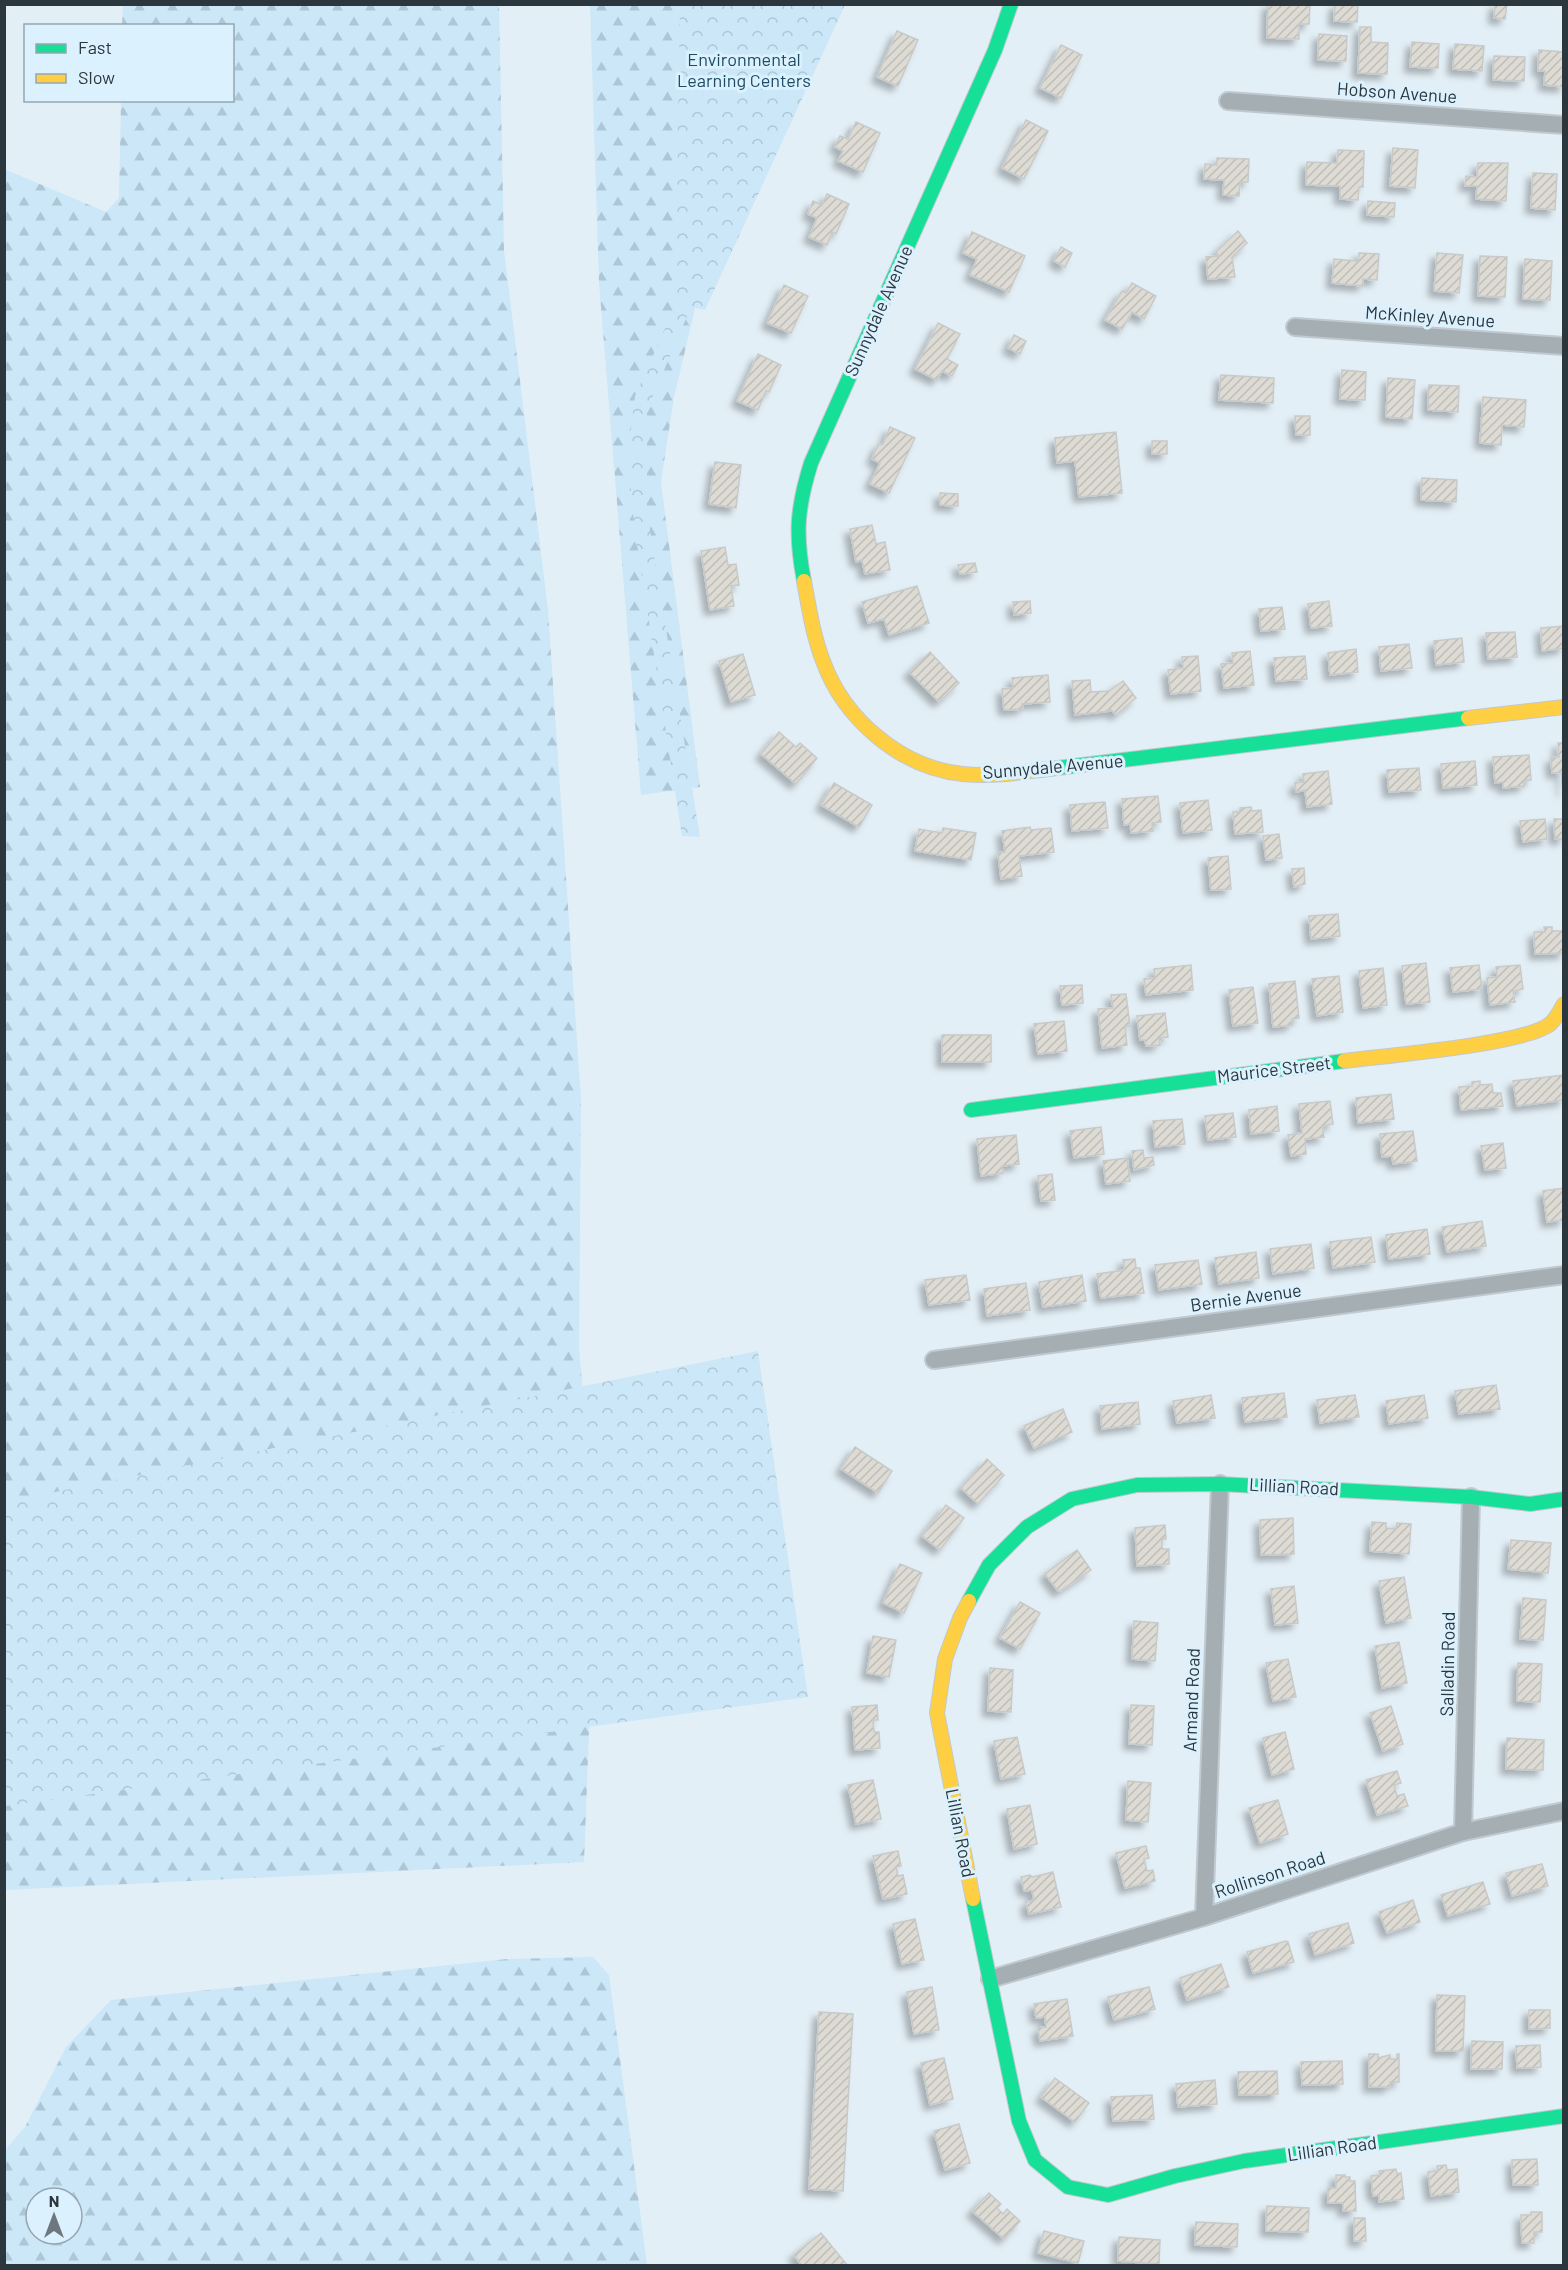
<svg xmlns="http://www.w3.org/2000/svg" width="1568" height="2270" viewBox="0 0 1568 2270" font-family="Barlow,sans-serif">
	<defs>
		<pattern id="forest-firs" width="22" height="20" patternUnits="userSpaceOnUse" patternTransform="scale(1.5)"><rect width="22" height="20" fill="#cbe7f8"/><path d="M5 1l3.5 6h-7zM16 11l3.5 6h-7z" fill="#aec7d6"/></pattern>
		<pattern id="park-crowns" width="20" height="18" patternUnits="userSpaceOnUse" patternTransform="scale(1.5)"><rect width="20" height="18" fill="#cbe7f8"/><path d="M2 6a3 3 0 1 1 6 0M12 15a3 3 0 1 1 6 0" fill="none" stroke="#aec7d6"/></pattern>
		<pattern id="building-hatch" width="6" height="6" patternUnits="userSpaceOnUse" patternTransform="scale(1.5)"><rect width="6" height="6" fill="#dddbd4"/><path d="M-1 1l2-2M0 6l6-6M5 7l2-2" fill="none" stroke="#bebdb7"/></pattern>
		<filter id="shadow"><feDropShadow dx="-5.5" dy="5.5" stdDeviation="3" flood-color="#0004"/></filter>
	</defs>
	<rect width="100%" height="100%" fill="#e3eff6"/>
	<g fill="url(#forest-firs)" fill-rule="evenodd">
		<polygon points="123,5 499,5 504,250 548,610 581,1100 579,1347 596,1550 584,1862 5,1890 4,169 106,212 119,198 121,101 232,100 232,26 122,25"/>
		<polygon points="590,5 814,5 711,241 674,397 661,482 700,787 641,795 599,283"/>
		<path d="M593,1957L609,1975L647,2265H5V2150L25,2127L66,2047L111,2000L507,1959ZM36,2198H72V2234H36Z"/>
	</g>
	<g fill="url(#park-crowns)">
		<polygon points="680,5 845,5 705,310 691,307 647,410 647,513 700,837 682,836 634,524 628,454 635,396 675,306"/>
		<polygon points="758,1351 808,1697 5,1806 5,1502"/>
	</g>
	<g fill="url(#building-hatch)" stroke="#c8cac9" stroke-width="1.5" filter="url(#shadow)">
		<polygon points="1268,4 1310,4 1309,24 1299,24 1299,39 1267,38"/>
		<polygon points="1335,4 1358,4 1357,22 1334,21"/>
		<polygon points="1495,4 1507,4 1505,19 1494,18"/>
		<polygon points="1360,27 1371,27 1371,42 1388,43 1387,74 1358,73"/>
		<polygon points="897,31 918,40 898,86 877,77"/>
		<polygon points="1319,34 1347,36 1346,61 1318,60"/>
		<polygon points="1412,42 1439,44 1438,68 1410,67"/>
		<polygon points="1455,44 1484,46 1482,71 1453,69"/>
		<polygon points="1061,45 1082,55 1061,98 1040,88"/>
		<polygon points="1539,50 1564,52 1564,87 1544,85 1545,71 1538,71"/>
		<polygon points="1494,56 1525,57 1524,81 1493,80"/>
		<polygon points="1026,120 1048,131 1024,179 1002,168"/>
		<polygon points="856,122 880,133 863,172 838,161 843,151 835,147 840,136 848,139"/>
		<polygon points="1393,148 1418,150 1415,188 1390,186"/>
		<polygon points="1338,150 1364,151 1363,187 1359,187 1358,200 1340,199 1340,186 1306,185 1307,162 1337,163"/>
		<polygon points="1217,158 1249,159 1248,182 1240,182 1239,196 1223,195 1224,180 1204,179 1205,164 1217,165"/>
		<polygon points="1478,163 1508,163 1506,201 1476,199 1477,186 1465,186 1466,176 1477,177"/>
		<polygon points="1533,173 1557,174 1555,210 1531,208"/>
		<polygon points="827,194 849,204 836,234 832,232 827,245 809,237 817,218 808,214 813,201 822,205"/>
		<polygon points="1368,201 1395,203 1394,217 1367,215"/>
		<polygon points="1238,231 1247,243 1232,257 1235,277 1208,279 1206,257 1219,256 1216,252"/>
		<polygon points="972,232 1025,256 1009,292 970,275 977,259 963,253"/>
		<polygon points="1061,247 1072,253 1065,267 1054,261"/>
		<polygon points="1359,253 1379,254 1377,280 1363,279 1363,286 1332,283 1334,259 1358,261"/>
		<polygon points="1437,253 1463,255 1459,293 1434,291"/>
		<polygon points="1480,256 1507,257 1505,297 1478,296"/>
		<polygon points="1525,259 1552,261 1550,300 1523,299"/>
		<polygon points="1132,283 1156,296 1144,319 1132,312 1122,329 1105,320 1122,291 1126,293"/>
		<polygon points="784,285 808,296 791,333 767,323"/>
		<polygon points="938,323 960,334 947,359 958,365 952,376 942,371 937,380 915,369"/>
		<polygon points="1014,335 1026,341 1020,354 1008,348"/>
		<polygon points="758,354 781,365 769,392 766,391 758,410 737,401"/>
		<polygon points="1342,370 1366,372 1365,400 1340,399"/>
		<polygon points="1221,375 1274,378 1273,403 1219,400"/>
		<polygon points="1388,378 1415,380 1412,419 1386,417"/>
		<polygon points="1429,385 1459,386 1458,412 1428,410"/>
		<polygon points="1483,397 1526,400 1524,427 1502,425 1501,445 1480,443"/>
		<polygon points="1295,416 1310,416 1310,435 1296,435"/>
		<polygon points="890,427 915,438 889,493 870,484 880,463 872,459 878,445 883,444"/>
		<polygon points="1116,432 1122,493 1079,497 1075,461 1057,463 1055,438"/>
		<rect x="1152" y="441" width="15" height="13"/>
		<polygon points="715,462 741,465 736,508 709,504"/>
		<polygon points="1422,478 1457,480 1456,502 1421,500"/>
		<polygon points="940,493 958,494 958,506 940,505"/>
		<polygon points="872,525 876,544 885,542 890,570 865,574 862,560 856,562 850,529"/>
		<polygon points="725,547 728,565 736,564 739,585 731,586 734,606 710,610 701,551"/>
		<polygon points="975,563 977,572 960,574 958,565"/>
		<polygon points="917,586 929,623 889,635 884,619 868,623 862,602"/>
		<polygon points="1030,601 1031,613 1014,615 1013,602"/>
		<polygon points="1329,601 1332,626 1311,628 1308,604"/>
		<polygon points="1282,607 1285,629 1261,631 1259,609"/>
		<polygon points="1564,626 1564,648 1542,651 1541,628"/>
		<polygon points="1515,632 1517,657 1488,659 1486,633"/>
		<polygon points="1462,638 1464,662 1436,665 1434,641"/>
		<polygon points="1409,644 1412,668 1381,671 1379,647"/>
		<polygon points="1356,649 1358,672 1330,675 1328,653"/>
		<polygon points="1250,651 1254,685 1224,688 1221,664 1233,663 1232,653"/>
		<polygon points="930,652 959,683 939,702 909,672"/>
		<polygon points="743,654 755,695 731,702 719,661"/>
		<polygon points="1198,656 1201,691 1171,694 1168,670 1183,668 1182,657"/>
		<polygon points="1305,656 1307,679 1276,681 1274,658"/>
		<polygon points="1048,675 1050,702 1022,704 1023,709 1004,710 1002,689 1013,688 1012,678"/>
		<polygon points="1090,680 1091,692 1109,691 1123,681 1136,698 1116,715 1110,709 1110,711 1075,715 1072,681"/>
		<polygon points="779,732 796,747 800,743 817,758 796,784 761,754"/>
		<polygon points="1558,743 1564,743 1563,793 1561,772 1552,773 1551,758 1559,757"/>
		<polygon points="1529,755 1531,780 1524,780 1524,786 1503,788 1503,782 1495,783 1493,757"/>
		<polygon points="1475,761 1477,785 1443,788 1441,764"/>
		<polygon points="1419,768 1421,790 1389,792 1387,770"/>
		<polygon points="1328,771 1332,804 1307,807 1305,790 1296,792 1295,783 1304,782 1303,774"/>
		<polygon points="834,783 872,805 859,827 821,805"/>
		<polygon points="1158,796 1161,822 1152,823 1153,831 1131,833 1130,824 1124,825 1122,799"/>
		<polygon points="1208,800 1212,830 1183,833 1180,803"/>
		<polygon points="1105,802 1108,828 1072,831 1070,805"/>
		<polygon points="1251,807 1252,811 1261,810 1263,832 1235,834 1233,812 1240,812 1240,808"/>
		<polygon points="1545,819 1547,839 1523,842 1520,821"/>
		<polygon points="1554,819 1564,819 1564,839 1555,839"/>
		<polygon points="1030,827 1031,830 1051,828 1054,852 1019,856 1022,876 1001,879 998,853 1005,852 1002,831"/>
		<polygon points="943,828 976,833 971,860 915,851 919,829 942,833"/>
		<polygon points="1279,834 1282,858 1266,860 1263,836"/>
		<polygon points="1228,856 1231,889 1211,890 1208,858"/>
		<polygon points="1304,868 1305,884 1294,887 1292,869"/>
		<polygon points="1338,914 1340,936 1311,939 1309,916"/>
		<polygon points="1544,927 1552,927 1552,931 1564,931 1564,953 1535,954 1534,932 1545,932"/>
		<polygon points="1426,963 1430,1002 1406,1004 1402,966"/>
		<polygon points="1191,965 1193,990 1146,995 1144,979 1155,978 1154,969"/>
		<polygon points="1479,965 1482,989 1453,992 1450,968"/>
		<polygon points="1520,965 1523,989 1513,991 1515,1002 1490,1005 1487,978 1497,977 1496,967"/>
		<polygon points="1383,968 1387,1005 1363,1008 1359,971"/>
		<polygon points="1339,976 1343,1012 1317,1016 1312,979"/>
		<polygon points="1295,981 1299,1018 1292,1019 1292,1025 1273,1027 1269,984"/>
		<polygon points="1082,985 1083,1003 1062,1005 1060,986"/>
		<polygon points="1253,987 1258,1023 1233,1026 1229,990"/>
		<polygon points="1126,994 1130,1026 1125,1026 1127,1045 1102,1048 1098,1009 1113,1008 1111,995"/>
		<polygon points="1165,1013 1168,1037 1159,1038 1160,1045 1146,1046 1145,1040 1140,1040 1137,1016"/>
		<polygon points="1064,1021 1067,1051 1038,1054 1034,1024"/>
		<rect x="942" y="1035" width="49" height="27"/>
		<polygon points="1564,1075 1564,1100 1517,1106 1513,1081"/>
		<polygon points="1480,1081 1480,1085 1492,1084 1493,1093 1501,1093 1503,1106 1461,1110 1459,1087 1472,1086 1472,1082"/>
		<polygon points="1391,1094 1394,1119 1358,1123 1356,1098"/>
		<polygon points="1330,1101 1333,1124 1322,1126 1324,1137 1305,1139 1306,1154 1291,1156 1288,1135 1302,1133 1299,1104"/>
		<polygon points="1277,1106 1279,1131 1251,1134 1249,1110"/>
		<polygon points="1233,1113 1236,1137 1208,1140 1205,1116"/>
		<polygon points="1182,1119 1185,1144 1155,1147 1153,1121"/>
		<polygon points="1101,1127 1104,1154 1074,1158 1070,1131"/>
		<polygon points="1413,1131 1417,1161 1393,1164 1392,1156 1382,1157 1380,1134"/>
		<polygon points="1016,1135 1019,1164 1002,1166 1003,1173 981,1176 977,1139"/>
		<polygon points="1503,1143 1506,1168 1485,1170 1481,1146"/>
		<polygon points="1143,1150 1144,1158 1153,1157 1154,1165 1134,1170 1132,1151"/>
		<polygon points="1127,1158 1130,1181 1106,1184 1103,1161"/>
		<polygon points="1052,1174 1055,1200 1041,1201 1038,1176"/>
		<polygon points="1564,1188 1564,1220 1547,1222 1543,1191"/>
		<polygon points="1482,1221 1486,1246 1447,1252 1442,1227"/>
		<polygon points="1427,1229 1430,1254 1389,1259 1386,1235"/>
		<polygon points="1371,1237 1375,1262 1333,1268 1330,1242"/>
		<polygon points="1311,1244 1314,1268 1273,1274 1270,1249"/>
		<polygon points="1256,1252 1259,1278 1219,1284 1215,1258"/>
		<polygon points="1135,1259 1136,1268 1140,1268 1144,1293 1101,1298 1097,1274 1125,1270 1123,1260"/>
		<polygon points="1198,1260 1202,1284 1159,1290 1155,1265"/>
		<polygon points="966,1275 970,1300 929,1305 925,1280"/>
		<polygon points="1082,1275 1086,1301 1043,1307 1039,1282"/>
		<polygon points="1026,1283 1030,1310 987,1316 984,1289"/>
		<polygon points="1496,1385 1500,1409 1459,1414 1455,1391"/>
		<polygon points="1284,1393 1287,1417 1245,1422 1242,1398"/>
		<polygon points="1211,1395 1215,1418 1177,1423 1173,1401"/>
		<polygon points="1355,1395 1359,1417 1320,1423 1317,1400"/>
		<polygon points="1424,1395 1428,1418 1389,1424 1386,1401"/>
		<polygon points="1138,1402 1140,1424 1102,1429 1100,1406"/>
		<polygon points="1063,1409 1072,1432 1034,1448 1024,1426"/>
		<polygon points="855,1447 892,1471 878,1493 841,1469"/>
		<polygon points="987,1459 1004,1475 978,1504 961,1488"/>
		<polygon points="946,1505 964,1518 940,1550 922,1536"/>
		<polygon points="1293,1518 1294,1554 1261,1555 1260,1520"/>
		<polygon points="1372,1522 1386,1523 1386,1528 1396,1529 1397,1523 1411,1524 1409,1554 1370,1551"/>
		<polygon points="1165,1525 1166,1539 1162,1539 1162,1549 1169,1549 1169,1564 1137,1566 1135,1528"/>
		<polygon points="1511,1540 1551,1543 1548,1573 1508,1569"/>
		<polygon points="1077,1550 1091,1570 1060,1591 1058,1591 1045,1574"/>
		<polygon points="900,1564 922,1573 904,1613 883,1603"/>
		<polygon points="1404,1577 1411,1618 1386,1623 1379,1581"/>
		<polygon points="1294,1586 1298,1623 1275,1625 1271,1589"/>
		<polygon points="1523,1598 1546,1600 1543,1640 1520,1639"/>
		<polygon points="1020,1602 1040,1613 1020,1649 1000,1638"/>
		<polygon points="1134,1621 1158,1623 1155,1661 1132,1659"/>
		<polygon points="873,1636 896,1640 889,1677 867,1673"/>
		<polygon points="1399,1642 1407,1683 1382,1688 1375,1646"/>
		<polygon points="1288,1659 1296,1697 1273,1701 1266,1663"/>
		<polygon points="1518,1663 1542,1664 1540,1702 1517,1701"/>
		<polygon points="990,1668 1013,1670 1011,1712 988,1711"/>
		<polygon points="877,1705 878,1720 873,1720 874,1732 879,1732 880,1748 855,1750 852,1707"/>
		<polygon points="1131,1705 1154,1706 1152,1745 1129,1744"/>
		<polygon points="1391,1706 1403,1744 1383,1751 1370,1713"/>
		<polygon points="1285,1732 1294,1769 1272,1775 1263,1738"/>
		<polygon points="1017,1737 1025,1774 1001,1779 994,1741"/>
		<polygon points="1507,1738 1544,1740 1543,1770 1506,1769"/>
		<polygon points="1397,1771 1401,1783 1394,1785 1397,1796 1404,1794 1408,1806 1377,1815 1366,1780"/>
		<polygon points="873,1780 881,1819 856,1824 848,1785"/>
		<polygon points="1128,1781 1151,1783 1148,1822 1126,1820"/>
		<polygon points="1278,1800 1288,1834 1260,1843 1249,1808"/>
		<polygon points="1030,1805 1037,1844 1014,1849 1007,1809"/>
		<polygon points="1146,1846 1149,1858 1144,1859 1147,1871 1153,1870 1155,1881 1125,1888 1116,1853"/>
		<polygon points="898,1851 901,1866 896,1867 898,1876 903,1875 907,1894 883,1899 873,1856"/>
		<polygon points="1542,1864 1548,1886 1512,1896 1506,1873"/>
		<polygon points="1053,1872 1061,1907 1029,1914 1026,1902 1034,1900 1032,1890 1024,1891 1021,1877 1030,1875 1033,1877"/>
		<polygon points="1483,1882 1490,1904 1448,1916 1441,1895"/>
		<polygon points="1413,1900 1420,1922 1387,1933 1379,1912"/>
		<polygon points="915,1919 924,1960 902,1964 893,1924"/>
		<polygon points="1348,1923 1354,1943 1315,1955 1309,1934"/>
		<polygon points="1286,1941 1288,1942 1294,1962 1253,1973 1247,1952"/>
		<polygon points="1221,1964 1229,1987 1187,2000 1180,1978"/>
		<polygon points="932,1987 939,2030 914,2034 907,1992"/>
		<polygon points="1149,1987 1155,2009 1114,2020 1108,1997"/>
		<polygon points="1437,1995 1465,1996 1463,2051 1436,2051"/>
		<polygon points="1067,1999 1073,2036 1040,2041 1038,2028 1046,2027 1045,2017 1036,2018 1034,2004"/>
		<polygon points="1529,2010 1550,2010 1550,2028 1529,2029"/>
		<polygon points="819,2012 853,2014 843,2191 809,2189"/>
		<polygon points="1472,2041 1503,2042 1502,2069 1471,2069"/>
		<polygon points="1540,2045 1541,2067 1517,2068 1516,2046"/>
		<polygon points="1369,2054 1378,2054 1378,2058 1390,2055 1390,2059 1397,2059 1397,2054 1399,2054 1399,2082 1390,2082 1390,2087 1369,2087"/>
		<polygon points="944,2058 953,2099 930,2105 921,2063"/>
		<polygon points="1342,2061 1343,2084 1302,2085 1301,2062"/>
		<polygon points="1277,2071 1278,2094 1239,2095 1238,2072"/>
		<polygon points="1055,2078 1089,2103 1075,2122 1041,2097"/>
		<polygon points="1215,2080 1217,2104 1178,2107 1176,2084"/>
		<polygon points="1152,2095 1154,2119 1113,2121 1111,2097"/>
		<polygon points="959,2124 970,2163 945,2170 934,2131"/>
		<polygon points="1537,2159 1538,2185 1513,2185 1512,2160"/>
		<polygon points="1446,2165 1447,2170 1457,2169 1459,2192 1431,2196 1428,2172 1438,2171 1437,2166"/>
		<polygon points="1396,2169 1397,2174 1401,2173 1404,2199 1379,2202 1379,2195 1373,2196 1371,2176 1380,2175 1379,2171"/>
		<polygon points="1336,2175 1345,2175 1345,2177 1350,2177 1350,2181 1355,2181 1356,2211 1343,2211 1343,2203 1328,2203 1328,2188 1336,2188"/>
		<polygon points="989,2193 1001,2204 997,2208 1003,2214 1007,2209 1020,2221 1004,2239 972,2211"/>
		<polygon points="1267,2206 1309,2208 1308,2232 1266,2231"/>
		<polygon points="1531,2212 1542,2212 1542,2232 1534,2232 1534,2243 1522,2243 1521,2215 1531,2215"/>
		<polygon points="1354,2218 1365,2218 1366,2241 1354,2241"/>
		<polygon points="1196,2222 1238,2224 1237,2247 1195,2245"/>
		<polygon points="1044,2231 1084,2241 1078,2263 1038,2253"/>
		<polygon points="821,2233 848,2266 802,2266 794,2255"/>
		<polygon points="1119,2237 1160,2240 1159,2264 1118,2261"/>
	</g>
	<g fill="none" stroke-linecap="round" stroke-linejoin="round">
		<g stroke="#c0c9cf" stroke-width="20">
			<g id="street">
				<polyline points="1228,101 1564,125"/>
				<polyline points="1295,327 1564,346"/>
				<polyline points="934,1360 1564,1275"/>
				<polyline points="1463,1832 1471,1497"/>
				<polyline points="1204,1917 1220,1484"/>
				<polyline points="990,1979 1204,1917 1463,1832 1564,1811"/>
			</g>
		</g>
		<g stroke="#c0c9cf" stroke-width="16">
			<g id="fast">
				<path d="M804,581C795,534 797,508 811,463L995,50L1011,4"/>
				<polyline points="1041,770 1468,718"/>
				<polyline points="971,1110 1344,1061"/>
				<polyline points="969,1601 989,1565 1027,1527 1072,1499 1137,1485 1220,1484 1471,1497 1530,1504 1564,1499"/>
				<polyline points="973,1899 1019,2121 1035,2160 1068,2187 1108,2195 1175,2176 1244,2161 1564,2116"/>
			</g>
		</g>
		<g stroke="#c0c9cf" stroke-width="16">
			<g id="slow">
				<path d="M804,581C809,608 813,635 823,661C844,719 901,768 963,774C989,777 1015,773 1041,770"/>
				<polyline points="1468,718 1564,707"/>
				<path d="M1344,1061C1381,1056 1530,1044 1551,1023C1556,1019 1560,1010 1564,1004"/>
				<polyline points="969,1601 960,1618 945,1659 937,1713 973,1899"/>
			</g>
		</g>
		<use href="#street" stroke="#a4aeb3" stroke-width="16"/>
		<use href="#fast" stroke="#16e098" stroke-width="14"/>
		<use href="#slow" stroke="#ffcf43" stroke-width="14"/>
	</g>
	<g text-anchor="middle" stroke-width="6" stroke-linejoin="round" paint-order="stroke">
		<g font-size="18" fill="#1e4c64" stroke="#dbf1fe">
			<text x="744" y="66">Environmental<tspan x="744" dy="21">Learning Centers</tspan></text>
		</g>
		<g font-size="18" fill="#2c363d" stroke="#dbf1fe">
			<text transform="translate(1397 93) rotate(4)" y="6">Hobson Avenue</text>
			<text transform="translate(879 311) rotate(-66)" y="6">Sunnydale Avenue</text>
			<text transform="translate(1430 317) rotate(4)" y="6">McKinley Avenue</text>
			<text transform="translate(1053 767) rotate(-5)" y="6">Sunnydale Avenue</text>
			<text transform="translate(1274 1070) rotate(-7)" y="6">Maurice Street</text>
			<text transform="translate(1246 1298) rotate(-8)" y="6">Bernie Avenue</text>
			<text transform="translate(1294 1487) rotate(3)" y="6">Lillian Road</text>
			<text transform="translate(1448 1664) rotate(-89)" y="6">Salladin Road</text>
			<text transform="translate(1192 1700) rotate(-88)" y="6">Armand Road</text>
			<text transform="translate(960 1833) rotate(79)" y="6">Lillian Road</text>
			<text transform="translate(1270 1875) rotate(-18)" y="6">Rollinson Road</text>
			<text transform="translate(1332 2149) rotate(-8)" y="6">Lillian Road</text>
		</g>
	</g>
	<rect width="1568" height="2270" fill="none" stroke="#2c363d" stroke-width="12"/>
	<rect x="24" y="24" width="210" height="78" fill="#dbf1fe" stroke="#95a6b1" stroke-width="1.5"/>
	<rect x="36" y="44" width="30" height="9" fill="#16e098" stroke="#95a6b1" stroke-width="1.5"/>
	<text x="78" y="54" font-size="18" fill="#2c363d">Fast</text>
	<rect x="36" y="74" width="30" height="9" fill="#ffcf43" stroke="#95a6b1" stroke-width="1.5"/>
	<text x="78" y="84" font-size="18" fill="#2c363d">Slow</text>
	<g transform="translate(54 2216)"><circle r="28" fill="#dbf1fe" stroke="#95a6b1" stroke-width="1.5"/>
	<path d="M0-4.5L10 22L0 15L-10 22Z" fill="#6c777e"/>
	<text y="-9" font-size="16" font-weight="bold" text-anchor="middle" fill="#2c363d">N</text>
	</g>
</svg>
